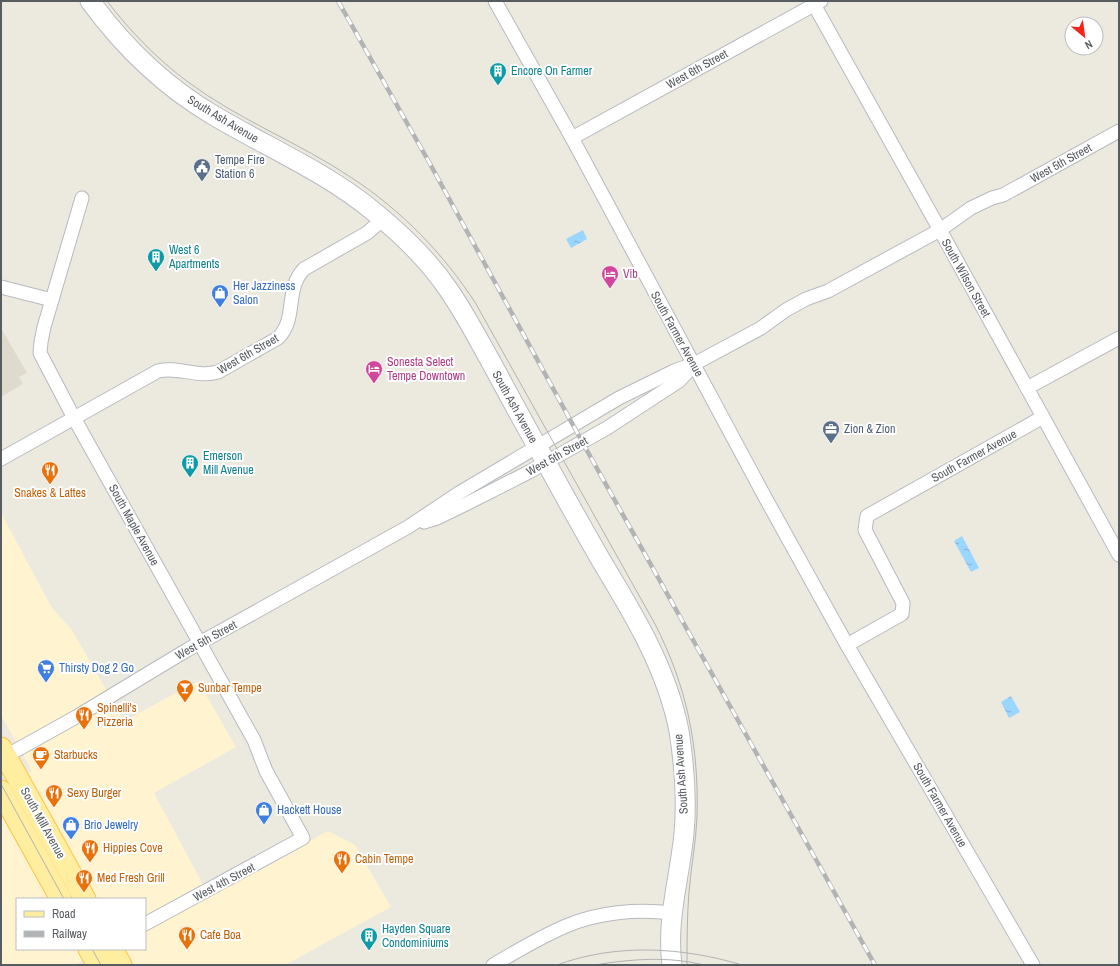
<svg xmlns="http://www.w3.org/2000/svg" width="1120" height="966" viewBox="0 0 1120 966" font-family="'Archivo Narrow',sans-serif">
	<defs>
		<pattern id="water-ripples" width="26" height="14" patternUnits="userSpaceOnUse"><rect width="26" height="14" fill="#9bd6ff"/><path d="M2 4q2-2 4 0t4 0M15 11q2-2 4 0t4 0" fill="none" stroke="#81b1d2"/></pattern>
	</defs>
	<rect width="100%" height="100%" fill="#ece9de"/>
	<polygon fill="#fff3d0" points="1,513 52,608 72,630 124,721 198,681 236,747 154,793 209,896 328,831 355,845 391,907 285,965 247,965 246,964 244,965 134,965 125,949 145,949 145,899 17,899 17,949 104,949 75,965 1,965 1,788 32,771 1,715"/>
	<polygon fill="#dfdace" points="1,328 27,373 19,377 23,384 1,397"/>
	<g fill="url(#water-ripples)">
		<polygon points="583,230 587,239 571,248 566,239"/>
		<polygon points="962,536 979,568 971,572 954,541"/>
		<polygon points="1011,696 1020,712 1009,718 1001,702"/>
	</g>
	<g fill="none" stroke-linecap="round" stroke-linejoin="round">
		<g stroke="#b6babf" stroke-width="15">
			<g id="street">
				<polyline points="495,1 572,138 766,499 847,645 1033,965"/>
				<polyline points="812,1 940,230 1119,555"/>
				<polyline points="572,138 821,1"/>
				<polyline points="82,198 44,327 41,342 40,353 74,418 254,740 266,771 303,838 145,924"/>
				<polyline points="1,287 52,300"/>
				<polyline points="1027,388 1119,338"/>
				<path d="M1,459L158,371C178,366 197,378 218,372L278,338C298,318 284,290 304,269L367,233L383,219"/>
				<polyline points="424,522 437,518 466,504 529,472 607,428 679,381 693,366"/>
				<polyline points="847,645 902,614 903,603 865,530 867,516 1043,417"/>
				<polyline points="6,756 76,717 187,650 408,527 459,493 619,398 674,371 694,364 761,328 786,310 806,299 828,291 940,230 971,208 992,198 1003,195 1119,131"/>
				<path d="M493,965C517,951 540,937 566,926C598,912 637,909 672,913"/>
			</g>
		</g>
		<g stroke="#b7bbc2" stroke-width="21">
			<path id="secondary" d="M90,1C123,46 164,86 213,115C265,146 326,172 373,211C399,232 429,261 448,289C464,312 477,337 491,362C509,395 527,429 546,462C564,495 583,529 602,562C634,615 667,669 679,731C684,763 687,801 684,833C680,877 666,920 672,965"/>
		</g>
		<g stroke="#fdc446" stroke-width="23">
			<g id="primary">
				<polyline points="1,748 85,899"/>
				<polyline points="1,791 61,899"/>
				<polyline points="89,949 98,965"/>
				<polyline points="112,949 121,965"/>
			</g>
		</g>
		<use href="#street" stroke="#fff" stroke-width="13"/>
		<use href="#secondary" stroke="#fff" stroke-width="19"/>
		<use href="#primary" stroke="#ffeda0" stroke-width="21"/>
		<g stroke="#b2b3b4" stroke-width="1">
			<path d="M107,1C130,31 157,59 188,82C239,120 300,143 352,178C402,211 444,254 476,304L655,624C687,687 699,746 697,817C696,842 691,867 689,892C687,917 687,941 687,965"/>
			<polyline points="1,784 64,899"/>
			<polyline points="92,949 101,965"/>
			<path d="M557,965C616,943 683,947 742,965"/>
			<path d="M595,965C631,959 668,956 704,965"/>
		</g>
		<g stroke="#b2b3b4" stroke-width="4.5">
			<polyline id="rail" points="338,1 429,162 590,456 875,965"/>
		</g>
		<use href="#rail" stroke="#fff" stroke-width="3" stroke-dasharray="9" stroke-linecap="butt"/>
	</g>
	<defs>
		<g id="building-pin" transform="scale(0.9)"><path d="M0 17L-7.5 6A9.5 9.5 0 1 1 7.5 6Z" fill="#0f9aa8" stroke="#fff"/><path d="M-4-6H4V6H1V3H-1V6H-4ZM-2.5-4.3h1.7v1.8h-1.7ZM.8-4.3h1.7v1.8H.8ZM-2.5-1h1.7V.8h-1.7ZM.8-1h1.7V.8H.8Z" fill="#fff"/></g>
		<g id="civic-pin" transform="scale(0.9)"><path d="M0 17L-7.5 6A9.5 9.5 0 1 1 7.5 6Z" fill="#5c6f8a" stroke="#fff"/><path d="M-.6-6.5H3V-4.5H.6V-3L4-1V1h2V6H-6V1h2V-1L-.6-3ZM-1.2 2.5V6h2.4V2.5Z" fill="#fff"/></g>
		<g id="hotel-pin" transform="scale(0.9)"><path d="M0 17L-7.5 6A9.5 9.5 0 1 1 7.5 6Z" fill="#d1479c" stroke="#fff"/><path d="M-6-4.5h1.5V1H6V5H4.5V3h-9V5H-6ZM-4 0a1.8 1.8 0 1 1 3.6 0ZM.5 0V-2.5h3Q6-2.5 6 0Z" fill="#fff"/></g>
		<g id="shop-pin" transform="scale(0.9)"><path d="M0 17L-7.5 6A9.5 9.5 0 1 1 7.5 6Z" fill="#3f7fe0" stroke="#fff"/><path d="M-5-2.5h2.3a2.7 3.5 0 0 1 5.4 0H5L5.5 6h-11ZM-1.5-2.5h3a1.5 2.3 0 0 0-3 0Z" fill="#fff"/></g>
		<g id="office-pin" transform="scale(0.9)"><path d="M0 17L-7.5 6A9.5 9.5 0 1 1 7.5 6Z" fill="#5c6f8a" stroke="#fff"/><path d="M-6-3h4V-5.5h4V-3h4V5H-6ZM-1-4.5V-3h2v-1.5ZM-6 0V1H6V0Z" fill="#fff"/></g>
		<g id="restaurant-pin" transform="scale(0.9)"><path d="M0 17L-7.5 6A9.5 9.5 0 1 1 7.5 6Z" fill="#e8710a" stroke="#fff"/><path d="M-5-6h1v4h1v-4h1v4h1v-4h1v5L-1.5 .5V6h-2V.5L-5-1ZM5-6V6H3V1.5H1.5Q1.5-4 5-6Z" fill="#fff"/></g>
		<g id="supermarket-pin" transform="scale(0.9)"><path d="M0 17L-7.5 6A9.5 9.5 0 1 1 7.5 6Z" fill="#3f7fe0" stroke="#fff"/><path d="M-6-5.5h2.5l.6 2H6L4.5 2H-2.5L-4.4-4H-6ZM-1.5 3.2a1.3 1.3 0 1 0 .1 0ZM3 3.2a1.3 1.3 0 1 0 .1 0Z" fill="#fff"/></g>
		<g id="bar-pin" transform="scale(0.9)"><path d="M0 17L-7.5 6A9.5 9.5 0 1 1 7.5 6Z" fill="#e8710a" stroke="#fff"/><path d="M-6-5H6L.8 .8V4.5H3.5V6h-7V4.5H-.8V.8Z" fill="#fff"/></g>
		<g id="cafe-pin" transform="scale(0.9)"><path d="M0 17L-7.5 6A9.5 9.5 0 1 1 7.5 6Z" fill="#e8710a" stroke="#fff"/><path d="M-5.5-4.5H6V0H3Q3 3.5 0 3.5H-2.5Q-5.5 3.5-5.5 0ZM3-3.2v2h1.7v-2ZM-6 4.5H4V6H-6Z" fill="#fff"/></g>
	</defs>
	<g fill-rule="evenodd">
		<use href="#building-pin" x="498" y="71"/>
		<use href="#civic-pin" x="202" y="167"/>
		<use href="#building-pin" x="156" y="257"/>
		<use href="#hotel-pin" x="610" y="274"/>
		<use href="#shop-pin" x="220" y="293"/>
		<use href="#hotel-pin" x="374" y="369"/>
		<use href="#office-pin" x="831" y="429"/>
		<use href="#building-pin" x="190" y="463"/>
		<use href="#restaurant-pin" x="50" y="470"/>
		<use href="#supermarket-pin" x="46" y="668"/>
		<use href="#bar-pin" x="185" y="688"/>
		<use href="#restaurant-pin" x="84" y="715"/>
		<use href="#cafe-pin" x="41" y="755"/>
		<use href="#restaurant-pin" x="54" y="793"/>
		<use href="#shop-pin" x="264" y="810"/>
		<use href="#shop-pin" x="71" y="825"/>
		<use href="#restaurant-pin" x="90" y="848"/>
		<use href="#restaurant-pin" x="342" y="859"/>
		<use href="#restaurant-pin" x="84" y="878"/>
		<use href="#restaurant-pin" x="187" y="935"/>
		<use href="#building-pin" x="369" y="936"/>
	</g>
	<g text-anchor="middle" stroke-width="4" stroke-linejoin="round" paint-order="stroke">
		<g font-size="12" fill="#575c61" stroke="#fff">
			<text transform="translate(697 69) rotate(-29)" y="4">West 6th Street</text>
			<text transform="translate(223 119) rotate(31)" y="4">South Ash Avenue</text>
			<text transform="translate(1061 163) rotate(-29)" y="4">West 5th Street</text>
			<text transform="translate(966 278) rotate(61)" y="4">South Wilson Street</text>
			<text transform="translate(677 334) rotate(61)" y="4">South Farmer Avenue</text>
			<text transform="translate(248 354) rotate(-30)" y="4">West 6th Street</text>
			<text transform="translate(515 407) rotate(61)" y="4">South Ash Avenue</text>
			<text transform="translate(557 456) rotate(-29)" y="4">West 5th Street</text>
			<text transform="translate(974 456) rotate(-29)" y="4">South Farmer Avenue</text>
			<text transform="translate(134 525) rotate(61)" y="4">South Maple Avenue</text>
			<text transform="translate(206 640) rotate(-29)" y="4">West 5th Street</text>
			<text transform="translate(681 774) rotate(-94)" y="4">South Ash Avenue</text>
			<text transform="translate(940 805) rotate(60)" y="4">South Farmer Avenue</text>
			<text transform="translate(43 823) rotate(61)" y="4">South Mill Avenue</text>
			<text transform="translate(224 882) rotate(-28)" y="4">West 4th Street</text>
		</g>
		<g font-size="12" fill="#0d838f" stroke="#fff" text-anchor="start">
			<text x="511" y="75">Encore On Farmer</text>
			<text x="169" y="254">West 6<tspan x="169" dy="14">Apartments</tspan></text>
			<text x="203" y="460">Emerson<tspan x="203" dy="14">Mill Avenue</tspan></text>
			<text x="382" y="933">Hayden Square<tspan x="382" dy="14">Condominiums</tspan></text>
		</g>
		<g font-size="12" fill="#4e5e75" stroke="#fff" text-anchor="start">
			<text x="215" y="164">Tempe Fire<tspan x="215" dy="14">Station 6</tspan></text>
			<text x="844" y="433">Zion &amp; Zion</text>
		</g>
		<g font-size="12" fill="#b23c85" stroke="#fff" text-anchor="start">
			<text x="623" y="278">Vib</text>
			<text x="387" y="366">Sonesta Select<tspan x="387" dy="14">Tempe Downtown</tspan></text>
		</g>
		<g font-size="12" fill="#366cbe" stroke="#fff" text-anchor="start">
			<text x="233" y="290">Her Jazziness<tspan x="233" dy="14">Salon</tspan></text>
			<text x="59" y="672">Thirsty Dog 2 Go</text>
			<text x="277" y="814">Hackett House</text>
			<text x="84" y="829">Brio Jewelry</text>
		</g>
		<g font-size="12" fill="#c56008" stroke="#fff" text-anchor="start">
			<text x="50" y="497" text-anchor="middle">Snakes &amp; Lattes</text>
			<text x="198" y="692">Sunbar Tempe</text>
			<text x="97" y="712">Spinelli's<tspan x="97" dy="14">Pizzeria</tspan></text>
			<text x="54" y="759">Starbucks</text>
			<text x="67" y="797">Sexy Burger</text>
			<text x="103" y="852">Hippies Cove</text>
			<text x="355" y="863">Cabin Tempe</text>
			<text x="97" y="882">Med Fresh Grill</text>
			<text x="200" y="939">Cafe Boa</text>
		</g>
	</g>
	<rect width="1120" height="966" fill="none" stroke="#575c61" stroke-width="4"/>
	<rect x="16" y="898" width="130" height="52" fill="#ffffff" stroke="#bcbec0"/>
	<rect x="24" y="911" width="20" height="6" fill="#ffeda0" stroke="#bcbec0"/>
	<text x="52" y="918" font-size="12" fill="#575c61">Road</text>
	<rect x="24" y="931" width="20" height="6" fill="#b2b3b4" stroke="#bcbec0"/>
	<text x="52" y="938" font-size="12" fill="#575c61">Railway</text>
	<g transform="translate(1084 36) rotate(151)"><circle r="19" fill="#ffffff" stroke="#bcbec0"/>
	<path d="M0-3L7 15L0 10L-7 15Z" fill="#f82318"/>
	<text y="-6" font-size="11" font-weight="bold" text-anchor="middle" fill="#575c61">N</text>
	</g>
</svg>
